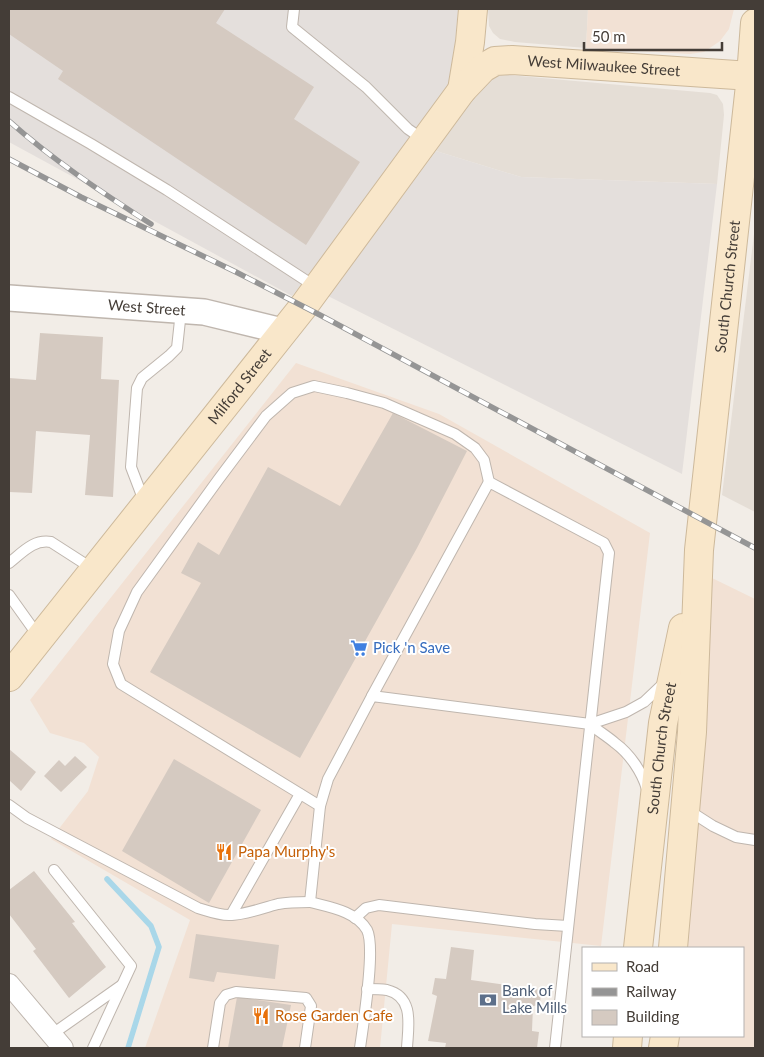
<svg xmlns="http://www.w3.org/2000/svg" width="764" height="1057" viewBox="0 0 764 1057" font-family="Lato,sans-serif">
	<rect width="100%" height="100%" fill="#f2ede7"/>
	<g fill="#e5ded6">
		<polygon points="488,9 588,9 586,48 515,42 500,39 493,33 489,26"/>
		<polygon points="508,75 710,93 717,95 723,104 724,115 717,184 521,177 436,151 479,88 487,80 495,76"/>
		<polygon points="755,226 755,512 722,495"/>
	</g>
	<g fill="#f2e1d4">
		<polygon points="588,9 734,9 729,29 720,41 704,52 690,54 586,48"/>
		<polygon points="296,363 439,414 650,533 601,946 392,924 380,1048 145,1048 190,920 51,839 88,791 99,757 84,743 50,733 30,700"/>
		<polygon points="712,578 755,599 755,1048 670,1048 671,1036 743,1036 743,948 679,948"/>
	</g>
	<g fill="#e4dfdc">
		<polygon points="9,9 458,9 453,68 447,88 339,239 292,296 9,142"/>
		<polygon points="436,151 521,177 717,184 682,474 328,296"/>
	</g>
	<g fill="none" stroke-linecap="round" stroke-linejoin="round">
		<polyline stroke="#a9d7e9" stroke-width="5.5" points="107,879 151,926 159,947 128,1048"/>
	</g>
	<g fill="#d5cac1">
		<polygon points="9,9 225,9 216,23 314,87 294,119 360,162 306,245 58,79 63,71 9,34"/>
		<polygon points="40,333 103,337 101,379 119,380 113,497 85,495 90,435 36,431 32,493 9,492 9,378 36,380"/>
		<polygon points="393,413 467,451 417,548 300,758 150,672 201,583 181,573 198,542 219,555 268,467 340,506"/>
		<polygon points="9,749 36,772 21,791 9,780"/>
		<polygon points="75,756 87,767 61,792 44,776 59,760 65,766"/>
		<polygon points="174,759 261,810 209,903 122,851"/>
		<polygon points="34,871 75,922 72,923 106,967 69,998 33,951 36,949 9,914 9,890"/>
		<polygon points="196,934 279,945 275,979 217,972 214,982 189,978"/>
		<polygon points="451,947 474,950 471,980 541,990 540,1005 533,1006 532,1031 539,1032 537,1048 445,1048 446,1043 428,1041 437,996 432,994 435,978 446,979"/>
		<polygon points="237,997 291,1005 282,1048 228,1048"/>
	</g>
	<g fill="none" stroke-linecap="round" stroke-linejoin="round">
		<g stroke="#bfb6ae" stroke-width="12">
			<g id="service">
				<polyline points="294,9 292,27 366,87 408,129 424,140"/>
				<polyline points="9,97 91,144 167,190 316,287"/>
				<polyline points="144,501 131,467 137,388 142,378 169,356 177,348 181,311"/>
				<path d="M9,563C22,553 33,539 51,542L93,569"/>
				<polyline points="9,595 39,637"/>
				<polyline points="372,696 489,482 604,543 609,553 555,1048"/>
				<path d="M590,724C598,731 607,736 615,743C630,754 642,772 647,789"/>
				<path d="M9,805L27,818L198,908C208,911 218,915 229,915C246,915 262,908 278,904C289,902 299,902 310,902"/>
				<polyline points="320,806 121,684 113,664 119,631 137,592 218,480 266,416 292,393 314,386 347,393 384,403 455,434 475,448 484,460 489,482"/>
				<polyline points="688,810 713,826 736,837 755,840"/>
				<polyline points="54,870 131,966 93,1048"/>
				<polyline points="231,915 300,794"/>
				<polyline points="355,918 366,908 379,905 535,924 568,926"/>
				<path d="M367,989C373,989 380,989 387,990C415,997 408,1027 407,1048"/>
				<polyline points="51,1035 122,985"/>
				<polyline points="213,1048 220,1003 226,995 236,992 306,998 311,1006 305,1048"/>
				<path d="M360,1048C363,1025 376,948 367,930C356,911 329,907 310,902L320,806L328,779L372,696L590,724L626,712L644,702L664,683"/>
			</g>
		</g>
		<g stroke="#bfb6ae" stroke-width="22">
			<polyline id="minor" points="9,984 63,1048"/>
		</g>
		<g stroke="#bfb6ae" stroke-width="28">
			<g id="tertiary">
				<path id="s1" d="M9,298L204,312L282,331"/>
			</g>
		</g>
		<g stroke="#cdb99b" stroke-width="30">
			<g id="secondary">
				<polyline points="462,90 470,42 473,9"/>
				<path id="s2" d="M9,677L303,307L462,90L483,68L495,61L512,60L751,76"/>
				<path id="s3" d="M638,948L663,723L683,628"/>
				<path id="s4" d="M673,948L692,732L699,550L751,76L755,23"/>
				<polyline points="627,1048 628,1036"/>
				<polyline points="663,1048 665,1036"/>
			</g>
		</g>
		<use href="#service" stroke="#fff" stroke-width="10"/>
		<use href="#minor" stroke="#fff" stroke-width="20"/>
		<use href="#tertiary" stroke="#fff" stroke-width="25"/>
		<use href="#secondary" stroke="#f9e7ca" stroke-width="28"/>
		<g stroke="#959595" stroke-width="5.5">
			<g id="rail">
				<path d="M9,121C53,160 101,192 151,224"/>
				<polyline points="9,159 81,197 236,272 320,315 755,548"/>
			</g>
		</g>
		<use href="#rail" stroke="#fff" stroke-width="4" stroke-dasharray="11" stroke-linecap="butt"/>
	</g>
	<defs>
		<g id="supermarket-bare" transform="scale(1.35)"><path d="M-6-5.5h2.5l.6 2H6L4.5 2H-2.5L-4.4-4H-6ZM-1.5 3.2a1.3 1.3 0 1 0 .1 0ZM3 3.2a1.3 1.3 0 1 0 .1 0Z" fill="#3f7fe0" stroke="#fff" stroke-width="2.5" paint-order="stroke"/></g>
		<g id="restaurant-bare" transform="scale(1.35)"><path d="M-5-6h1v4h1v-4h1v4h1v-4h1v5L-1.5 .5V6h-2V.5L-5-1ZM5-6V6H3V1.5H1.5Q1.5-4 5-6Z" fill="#e8710a" stroke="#fff" stroke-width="2.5" paint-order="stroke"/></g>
		<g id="bank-bare" transform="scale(1.35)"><path d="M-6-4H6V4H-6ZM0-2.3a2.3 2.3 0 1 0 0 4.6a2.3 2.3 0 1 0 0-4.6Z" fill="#5c6f8a" stroke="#fff" stroke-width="2.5" paint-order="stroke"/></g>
	</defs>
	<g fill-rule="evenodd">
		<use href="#supermarket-bare" x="359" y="648"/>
		<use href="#restaurant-bare" x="224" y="852"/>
		<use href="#bank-bare" x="488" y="1000"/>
		<use href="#restaurant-bare" x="261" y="1016"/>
	</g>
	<g text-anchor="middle" stroke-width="4" stroke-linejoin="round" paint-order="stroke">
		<g font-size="15" fill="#443d37" stroke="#fff">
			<text dy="5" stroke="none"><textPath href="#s2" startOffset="895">West Milwaukee Street</textPath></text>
			<text dy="5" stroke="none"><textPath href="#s4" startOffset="664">South Church Street</textPath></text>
			<text dy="5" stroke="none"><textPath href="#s1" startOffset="138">West Street</textPath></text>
			<text dy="5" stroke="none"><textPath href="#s2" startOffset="371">Milford Street</textPath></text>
			<text dy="5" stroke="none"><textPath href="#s3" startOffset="201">South Church Street</textPath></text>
		</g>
		<g font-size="15" fill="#366cbe" stroke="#fff" text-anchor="start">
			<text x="373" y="653">Pick 'n Save</text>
		</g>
		<g font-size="15" fill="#c56008" stroke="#fff" text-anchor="start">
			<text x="238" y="857">Papa Murphy's</text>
			<text x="275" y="1021">Rose Garden Cafe</text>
		</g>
		<g font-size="15" fill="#4e5e75" stroke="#fff" text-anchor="start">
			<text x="502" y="996">Bank of<tspan x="502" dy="17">Lake Mills</tspan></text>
		</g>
	</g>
	<rect width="764" height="1057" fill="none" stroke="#443d37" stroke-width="20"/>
	<rect x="582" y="947" width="162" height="90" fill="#ffffff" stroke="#b4b1af"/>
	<rect x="592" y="963" width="25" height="8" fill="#f9e7ca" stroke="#b4b1af"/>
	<text x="626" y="972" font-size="15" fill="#443d37">Road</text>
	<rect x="592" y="988" width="25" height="8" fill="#959595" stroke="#b4b1af"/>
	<text x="626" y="997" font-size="15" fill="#443d37">Railway</text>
	<rect x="592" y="1010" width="25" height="15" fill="#d5cac1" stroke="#b4b1af"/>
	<text x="626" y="1022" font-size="15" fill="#443d37">Building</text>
	<path d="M584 42v8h138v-8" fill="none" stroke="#443d37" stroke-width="2.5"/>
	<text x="592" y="42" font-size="15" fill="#443d37" stroke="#ffffff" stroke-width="4" paint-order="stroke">50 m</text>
</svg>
